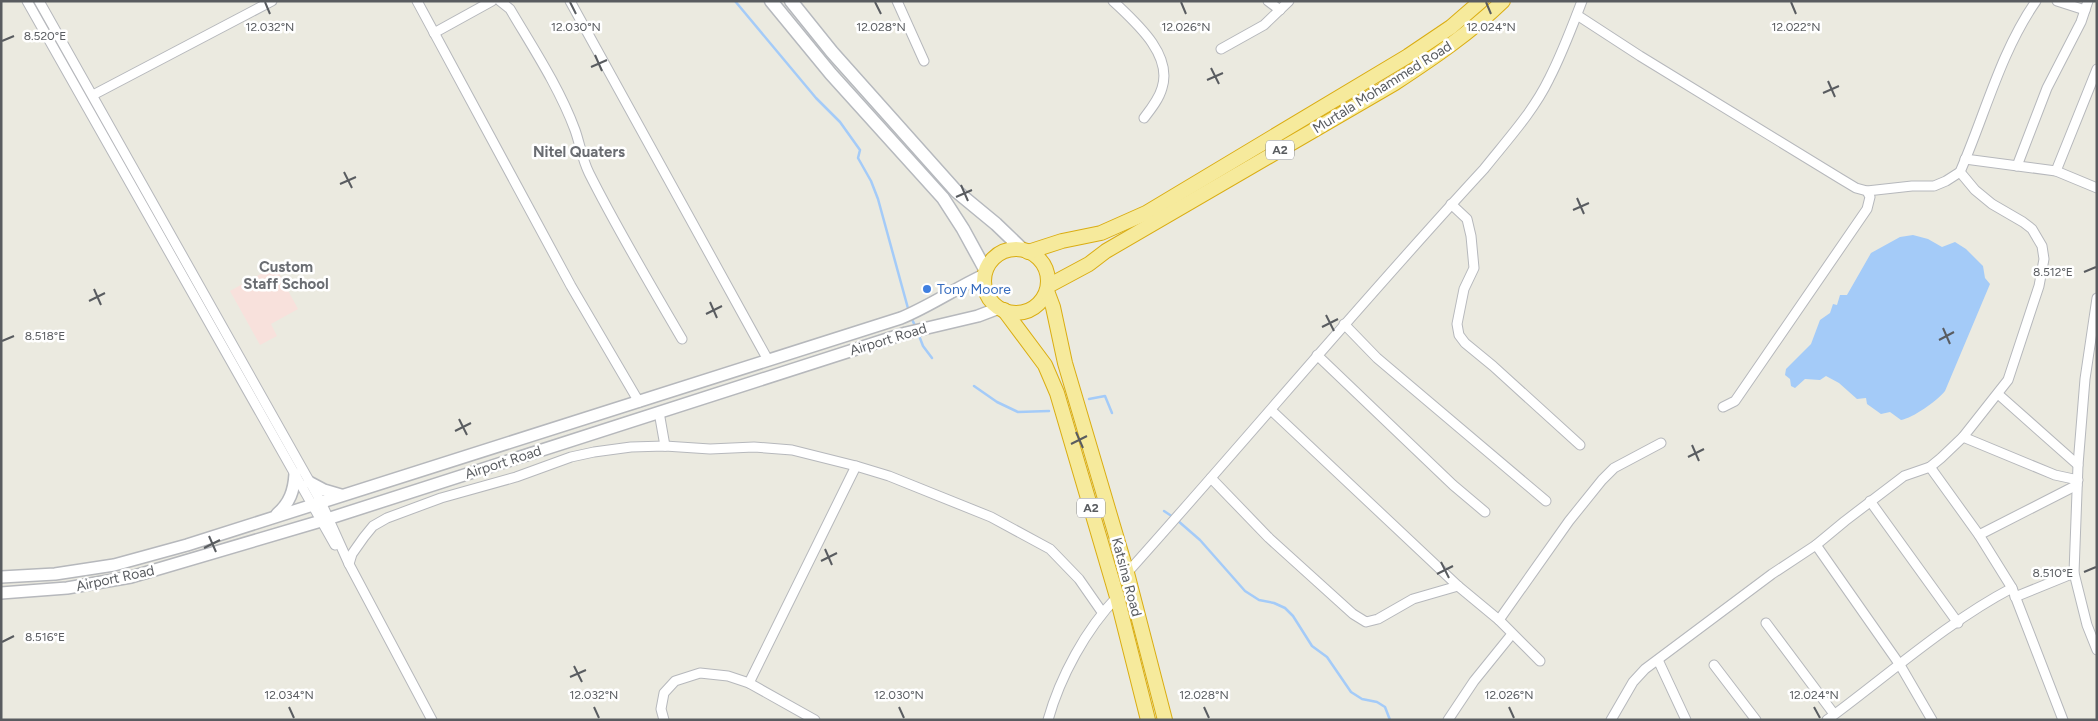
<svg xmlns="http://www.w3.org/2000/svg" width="2098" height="721" viewBox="0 0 2098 721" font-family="Figtree,sans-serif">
	<rect width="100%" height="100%" fill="#ebeae0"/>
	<polygon fill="#f8e1dc" points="275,266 298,309 271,324 277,336 260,345 230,291"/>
	<path fill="#a4cbf8" d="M1913,235L1928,239L1942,247L1955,242L1966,249L1983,266L1985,278L1990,284L1945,391C1937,401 1913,418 1901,420L1890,412L1881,414L1867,404L1866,398L1857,399L1839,383L1826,376L1820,380L1805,379L1795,388L1791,386L1790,379L1785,375L1786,369L1811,344L1820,320L1830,313L1833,304L1837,305L1840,295H1847L1871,253L1900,237Z"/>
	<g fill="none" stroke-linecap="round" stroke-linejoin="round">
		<g stroke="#a4cbf8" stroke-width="2.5">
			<polyline points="735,1 816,98 840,122 860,150 858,158 871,181 878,199 909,312"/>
			<polyline points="911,317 916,328"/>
			<polyline points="918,333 923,346 932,358"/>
			<polyline points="974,386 997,402 1018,412 1049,411"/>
			<polyline points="1089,399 1105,396 1112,413"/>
			<polyline points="1164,511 1173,517"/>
			<polyline points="1177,520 1200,540 1245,591 1259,600 1274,603 1285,608 1293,616 1312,646 1327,657 1351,692 1362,699 1377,702 1385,707 1390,720"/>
		</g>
		<g stroke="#b6b8bc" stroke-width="11">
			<g id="minor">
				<polyline points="27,1 335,545"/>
				<polyline points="39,1 321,502 349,564 432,720"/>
				<polyline points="417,1 571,286 639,402"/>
				<path d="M500,1L510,9C533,48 559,87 575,130C580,144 582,159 589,173C617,229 650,284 682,339"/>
				<polyline points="570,1 768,360"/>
				<polyline points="897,1 924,61"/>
				<path d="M1113,1C1135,22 1173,54 1162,88C1159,99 1151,109 1144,118"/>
				<polyline points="1268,1 1280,10"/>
				<polyline points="2057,1 2085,10"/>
				<path d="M1577,15L1640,56L1841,179L1856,188L1867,191L1912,186H1934L1946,181L1960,172C1985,115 2000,53 2036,1"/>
				<polyline points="434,33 492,1"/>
				<polyline points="1221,49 1264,25 1289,1"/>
				<polyline points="93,95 272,1"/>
				<polyline points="1965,159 2056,171 2097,188"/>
				<polyline points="2017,166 2047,88 2081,22 2088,1"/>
				<polyline points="2056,171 2097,69"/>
				<polyline points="1451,204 1467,219 1471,236 1474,268 1464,289 1457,324 1459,335 1465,343 1493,366 1580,445"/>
				<polyline points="2097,298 2085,379 2078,465 2074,573 2087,625 2097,650"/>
				<polyline points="1344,324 1377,358 1546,501"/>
				<polyline points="1317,355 1453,485 1485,512"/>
				<polyline points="1998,394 2078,465"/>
				<polyline points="1723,407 1735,401 1867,209 1870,197 1867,191"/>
				<polyline points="1271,410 1458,586 1499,620 1540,661"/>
				<polyline points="659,412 665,446"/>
				<polyline points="1963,437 2055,475 2078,480"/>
				<polyline points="1930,467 1979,535 2012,588 2063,720"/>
				<polyline points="1211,478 1269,538 1353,614 1366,622 1378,619 1413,599 1458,586"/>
				<polyline points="1870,501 1958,623"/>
				<polyline points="1979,535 2077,485"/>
				<polyline points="1816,545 1900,665 1932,720"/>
				<polyline points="349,564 352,554 364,537 373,526 387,518 441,498 516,477 571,457 594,452 631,447 665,446 710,449 754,447 792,450 856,466 889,476 991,517 1050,549 1079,579 1102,612"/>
				<path d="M1127,573C1247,439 1362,301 1484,169C1507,140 1533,112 1549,79C1562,54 1572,27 1582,1"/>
				<polyline points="2015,597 2074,573"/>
				<polyline points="1499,620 1569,521 1602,480 1614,468 1661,443"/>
				<polyline points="1766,623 1834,714"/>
				<polyline points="1658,660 1686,720"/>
				<polyline points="1714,665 1756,720"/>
				<polyline points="749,683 856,466"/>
				<polyline points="664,720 661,709 664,693 675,681 700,673 728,676 749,683 815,720"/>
				<path d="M1048,720C1060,677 1086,629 1117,597"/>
				<polyline points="1448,720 1474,681 1512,634"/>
				<polyline points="1611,720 1633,682 1645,669 1772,574 1816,545 1845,521 1904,476 1930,467 1941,458 1963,437 2008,380 2039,286 2044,259 2042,246 2032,229 2023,222 1992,204 1975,190 1960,172"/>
				<path d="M1827,720C1887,676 1947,622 2012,588"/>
			</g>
		</g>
		<g stroke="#b6b8bc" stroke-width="14">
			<g id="tertiary">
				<polyline points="309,482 324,490 341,495"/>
				<path d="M277,514C290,503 294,490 295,474"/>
				<path d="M1,577L55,574L114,565L187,545L901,318C930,306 956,288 984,275"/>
				<polyline points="1,593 67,588 131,577 321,521 906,333 978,316 999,308"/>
			</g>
		</g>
		<g stroke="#b6b9be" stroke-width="15">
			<g id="secondary">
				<polyline points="771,1 831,74 943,198 963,229 986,271"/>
				<polyline points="791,1 832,52 956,191 996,224 1022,249"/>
			</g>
		</g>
		<g stroke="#daad12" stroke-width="16">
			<g id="trunk">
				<circle cx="1016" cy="281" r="32"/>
				<polyline points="1028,252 1062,241 1101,233 1146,213 1408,56 1451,27 1481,1"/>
				<path d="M1048,286L1089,264L1106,251L1395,83C1433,58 1470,33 1503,1"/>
				<polyline points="1047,291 1053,307 1065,363 1127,573 1165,720"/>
				<polyline points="1004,310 1045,365 1057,393 1117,597 1148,720"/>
			</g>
		</g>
		<use href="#minor" stroke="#fff" stroke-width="9"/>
		<use href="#tertiary" stroke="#fff" stroke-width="11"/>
		<use href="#secondary" stroke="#fff" stroke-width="12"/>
		<use href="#trunk" stroke="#f6ea9c" stroke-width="14"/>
	</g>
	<path fill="none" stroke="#595c60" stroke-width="2" d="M265,2L270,14M570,2L576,14M875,2L881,14M1181,2L1186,14M1486,2L1491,14M1791,2L1796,14M2,41L14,36M595,55L602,71M591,67L607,60M1211,68L1219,84M1207,80L1223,73M1828,81L1835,97M1823,93L1839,86M344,172L352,188M340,184L356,177M961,185L968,201M956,197L972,190M1577,198L1584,214M1573,210L1589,203M2084,272L2096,267M94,289L101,305M89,301L105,293M710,302L717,318M706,314L722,306M1326,315L1334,331M1322,327L1338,319M1943,328L1950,344M1939,340L1954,332M2,341L14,336M459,419L467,435M455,431L471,423M1076,432L1083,448M1071,444L1087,436M1692,445L1699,461M1688,457L1704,449M209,536L216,552M204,548L220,540M825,549L832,565M821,561L837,553M1441,562L1449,578M2084,572L2096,567M1437,574L1453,566M2,642L14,636M574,666L582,682M570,677L586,670M289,707L294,718M594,707L599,718M899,707L904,718M1204,707L1209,718M1509,707L1514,718M1814,707L1820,718"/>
	<circle fill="#3f7fe0" stroke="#fff" stroke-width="2" cx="927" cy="289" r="5"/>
	<g text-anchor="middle" stroke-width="5" stroke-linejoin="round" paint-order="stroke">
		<g fill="#fff" stroke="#8b8d90" stroke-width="1">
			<rect x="1266" y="140.5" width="28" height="19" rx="4"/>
			<rect x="1077" y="498.5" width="28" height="19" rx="4"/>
		</g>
		<g font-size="12" font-weight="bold" fill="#595c60">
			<text x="1280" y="154">A2</text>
			<text x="1091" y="512">A2</text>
		</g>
		<g font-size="14" fill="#595c60" stroke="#fff">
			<text transform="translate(1382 87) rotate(-32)" y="5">Murtala Mohammed Road</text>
			<text transform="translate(888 339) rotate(-17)" y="5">Airport Road</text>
			<text transform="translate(503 462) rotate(-18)" y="5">Airport Road</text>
			<text transform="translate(1127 577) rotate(75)" y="5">Katsina Road</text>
			<text transform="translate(115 578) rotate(-12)" y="5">Airport Road</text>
		</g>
		<g font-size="14" fill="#366cbe" stroke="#fff" text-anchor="start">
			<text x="937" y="294">Tony Moore</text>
		</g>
		<g font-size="15" font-weight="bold" fill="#6a6d72" stroke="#fff">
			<text x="579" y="157">Nitel Quaters</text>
			<text x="286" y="272">Custom<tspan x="286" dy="17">Staff School</tspan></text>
		</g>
	</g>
	<g font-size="12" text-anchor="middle" fill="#595c60" stroke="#fff" stroke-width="5" stroke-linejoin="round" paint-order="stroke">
		<text x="270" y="31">12.032°N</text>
		<text x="576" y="31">12.030°N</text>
		<text x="881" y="31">12.028°N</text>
		<text x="1186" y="31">12.026°N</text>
		<text x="1491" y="31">12.024°N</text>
		<text x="1796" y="31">12.022°N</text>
		<text x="45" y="40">8.520°E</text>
		<text x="2053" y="276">8.512°E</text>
		<text x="45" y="340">8.518°E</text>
		<text x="2053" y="577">8.510°E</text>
		<text x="45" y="641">8.516°E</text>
		<text x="289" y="699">12.034°N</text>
		<text x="594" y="699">12.032°N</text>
		<text x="899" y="699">12.030°N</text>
		<text x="1204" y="699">12.028°N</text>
		<text x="1509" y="699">12.026°N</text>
		<text x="1814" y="699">12.024°N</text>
	</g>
	<rect width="2098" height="721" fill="none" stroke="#595c60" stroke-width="5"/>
</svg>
